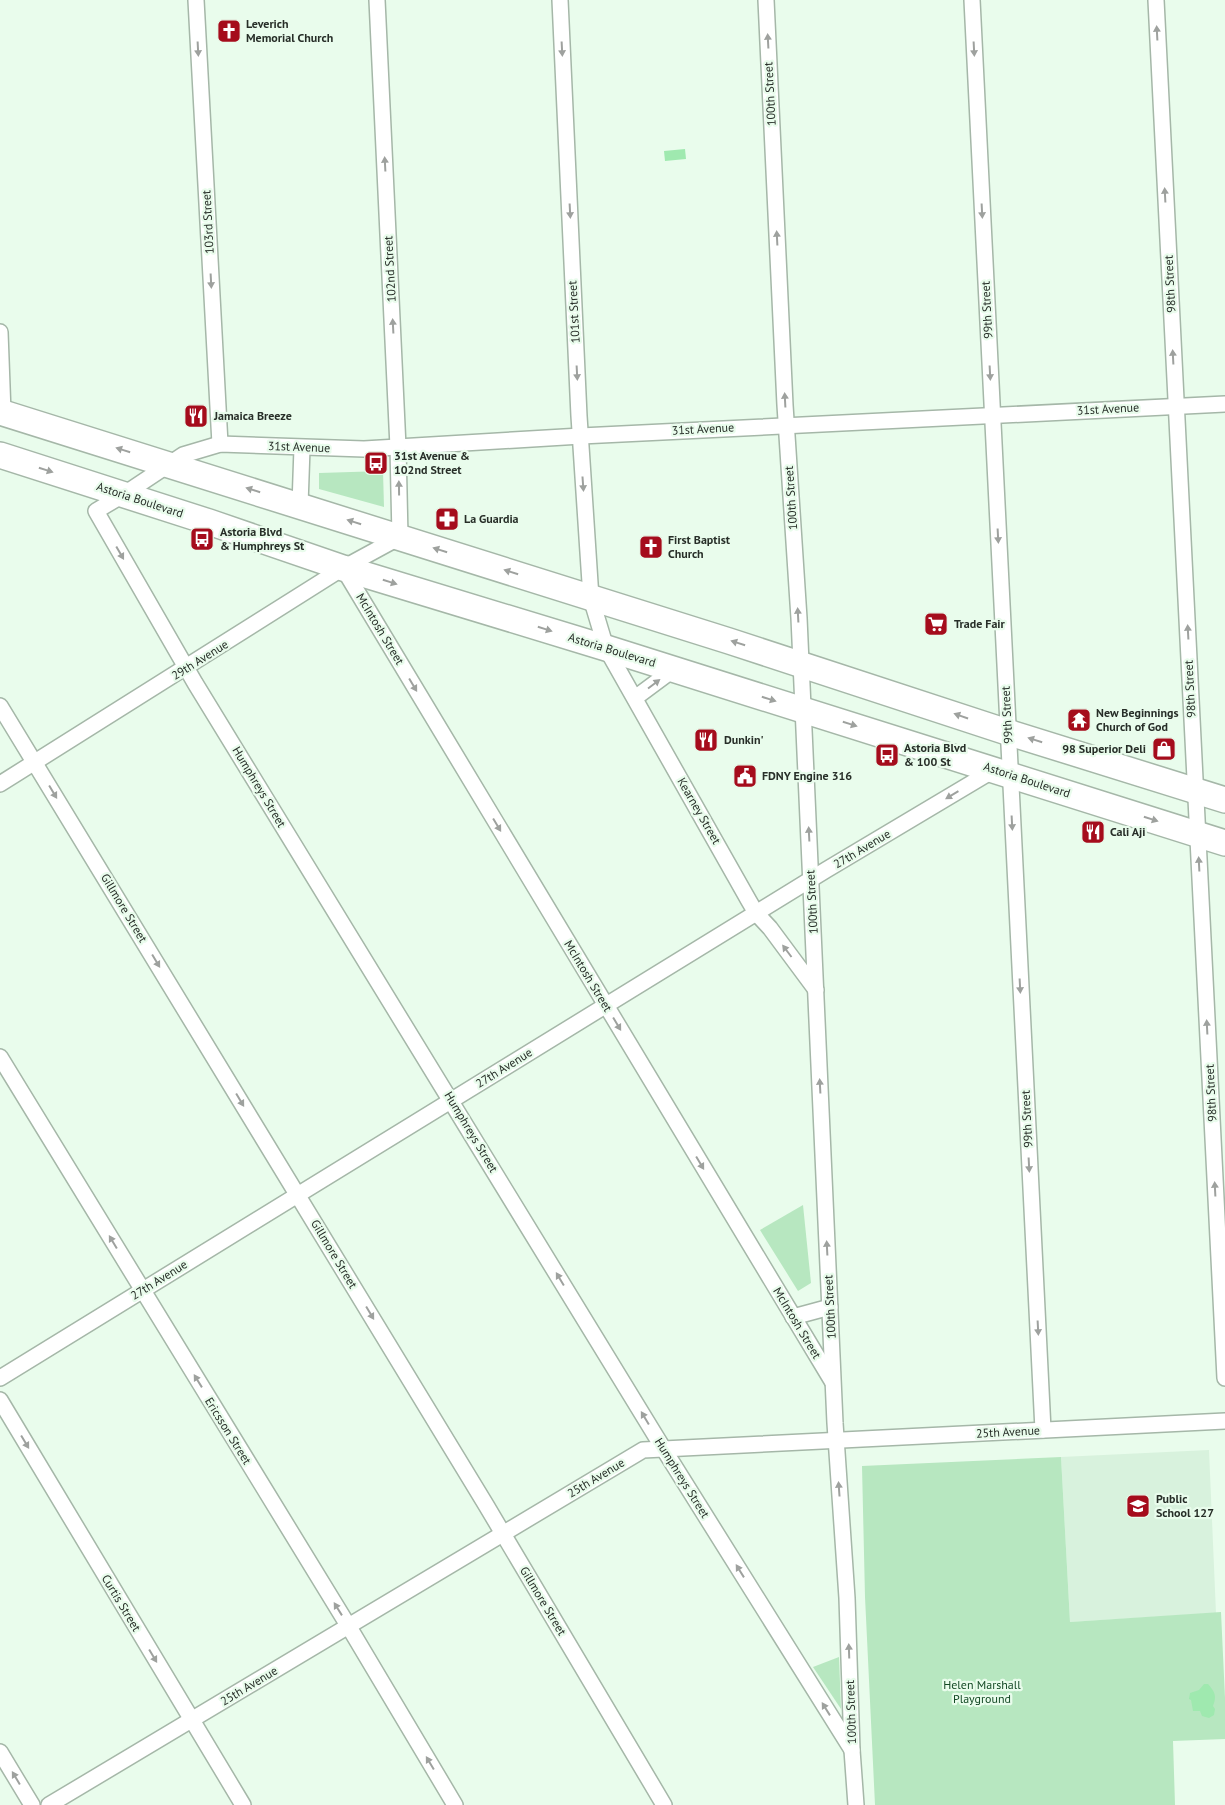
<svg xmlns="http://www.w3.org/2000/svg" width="1225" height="1805" viewBox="0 0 1225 1805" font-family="'PT Sans',sans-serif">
	<rect width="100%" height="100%" fill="#e9fcec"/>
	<polygon fill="#d8f2dd" points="1209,1450 1216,1613 1070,1622 1061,1457"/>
	<g fill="#b7e7c0">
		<polygon points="383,471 384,507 319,489 319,473"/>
		<polygon points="803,1205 811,1283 798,1291 760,1230"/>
		<polygon points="1061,1457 1070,1622 1221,1612 1225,1698 1225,1739 1173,1741 1175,1805 875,1805 865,1597 862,1466"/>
		<polygon points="839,1657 841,1709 813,1667"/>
	</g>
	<g fill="#9fe9af">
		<polygon points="685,149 686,159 665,161 664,151"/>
		<path d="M1204,1684H1208C1215,1692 1217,1696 1213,1706L1215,1709L1214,1715L1209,1718L1202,1716L1200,1711H1193L1191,1700L1189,1699L1190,1693L1199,1690Z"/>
	</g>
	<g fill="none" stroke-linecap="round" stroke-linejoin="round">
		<g stroke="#a5b7a8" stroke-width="18">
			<g id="street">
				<polyline points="196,0 220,444"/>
				<polyline points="560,0 579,416 591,598 606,648 749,901 756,913 770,928 816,990"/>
				<polyline points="766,0 785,405 799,618 835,1423 847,1598 852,1750 856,1805"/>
				<polyline points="972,0 1043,1430"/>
				<polyline points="1156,0 1225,1378"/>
				<polyline points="0,332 3,413"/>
				<polyline points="300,505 302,448"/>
				<polyline points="343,568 832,1381"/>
				<polyline points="635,698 674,669"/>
				<polyline points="0,706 486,1505 664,1805"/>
				<polyline points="0,784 343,568 400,537 398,447 377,0"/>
				<polyline points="0,1057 349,1627 455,1805"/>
				<polyline points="793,1317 830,1307"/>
				<polyline points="0,1378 826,870 997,768"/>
				<polyline points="0,1400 243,1805"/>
				<polyline points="852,1750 663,1448 195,683 96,511 123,495 183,455 220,444 364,449 581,436 1225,404"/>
				<polyline points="0,1752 32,1805"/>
				<polyline points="49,1805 643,1450 1225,1421"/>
			</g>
		</g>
		<g stroke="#a5b7a8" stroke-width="28">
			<g id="primary">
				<polyline points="0,412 729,641 1007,732 1225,800"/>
				<polyline points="0,455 209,522 343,568 606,648 1225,843"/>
			</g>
		</g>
		<use href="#street" stroke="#fff" stroke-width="15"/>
		<use href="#primary" stroke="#fff" stroke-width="25"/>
	</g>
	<defs><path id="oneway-solid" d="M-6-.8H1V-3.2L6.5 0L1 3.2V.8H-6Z" transform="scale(1.25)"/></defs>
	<g fill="#9ea19e">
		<use href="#oneway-solid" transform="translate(1157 33) rotate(-93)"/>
		<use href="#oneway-solid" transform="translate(768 41) rotate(-93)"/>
		<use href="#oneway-solid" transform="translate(198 49) rotate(87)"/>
		<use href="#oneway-solid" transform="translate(562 49) rotate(87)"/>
		<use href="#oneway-solid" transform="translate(974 49) rotate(87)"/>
		<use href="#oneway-solid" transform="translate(385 164) rotate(-93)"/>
		<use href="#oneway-solid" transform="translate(1165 195) rotate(-93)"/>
		<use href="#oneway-solid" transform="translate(570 211) rotate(87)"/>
		<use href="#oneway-solid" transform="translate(982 211) rotate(87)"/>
		<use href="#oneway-solid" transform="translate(777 238) rotate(-93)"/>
		<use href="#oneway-solid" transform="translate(211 281) rotate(87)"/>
		<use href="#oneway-solid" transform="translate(393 326) rotate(-93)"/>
		<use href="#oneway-solid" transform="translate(1173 357) rotate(-93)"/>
		<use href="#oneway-solid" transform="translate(577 373) rotate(87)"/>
		<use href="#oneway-solid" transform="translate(990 373) rotate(87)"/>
		<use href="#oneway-solid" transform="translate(785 400) rotate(-93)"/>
		<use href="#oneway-solid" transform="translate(123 450) rotate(-163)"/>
		<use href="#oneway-solid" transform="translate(46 470) rotate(18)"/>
		<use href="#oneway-solid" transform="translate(583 484) rotate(86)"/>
		<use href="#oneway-solid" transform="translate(399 488) rotate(-91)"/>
		<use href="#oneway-solid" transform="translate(253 490) rotate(-163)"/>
		<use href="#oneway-solid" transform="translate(354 522) rotate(-162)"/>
		<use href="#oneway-solid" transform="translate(998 536) rotate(87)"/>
		<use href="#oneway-solid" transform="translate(440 550) rotate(-162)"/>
		<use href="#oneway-solid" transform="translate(120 553) rotate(60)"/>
		<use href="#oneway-solid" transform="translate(511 572) rotate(-162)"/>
		<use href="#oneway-solid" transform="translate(390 582) rotate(17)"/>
		<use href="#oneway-solid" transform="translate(798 615) rotate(-93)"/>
		<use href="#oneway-solid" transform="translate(545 629) rotate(17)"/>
		<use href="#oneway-solid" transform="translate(1188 632) rotate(-93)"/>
		<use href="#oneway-solid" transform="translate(738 643) rotate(-162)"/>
		<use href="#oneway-solid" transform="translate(654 684) rotate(-37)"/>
		<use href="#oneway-solid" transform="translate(413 685) rotate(59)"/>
		<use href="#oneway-solid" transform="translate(769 699) rotate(17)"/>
		<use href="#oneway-solid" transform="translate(961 716) rotate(-161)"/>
		<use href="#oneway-solid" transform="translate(850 724) rotate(17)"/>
		<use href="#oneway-solid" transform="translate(1035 740) rotate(-163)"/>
		<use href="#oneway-solid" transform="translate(53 792) rotate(59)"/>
		<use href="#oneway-solid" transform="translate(952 795) rotate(149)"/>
		<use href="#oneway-solid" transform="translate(1151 819) rotate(18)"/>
		<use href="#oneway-solid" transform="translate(1012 823) rotate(87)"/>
		<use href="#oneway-solid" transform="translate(497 825) rotate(59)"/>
		<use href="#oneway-solid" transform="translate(809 834) rotate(-93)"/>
		<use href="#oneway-solid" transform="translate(1199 864) rotate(-93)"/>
		<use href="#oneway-solid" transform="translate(787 951) rotate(-127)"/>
		<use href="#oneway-solid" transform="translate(156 961) rotate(59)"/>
		<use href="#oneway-solid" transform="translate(1020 986) rotate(87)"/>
		<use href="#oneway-solid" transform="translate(617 1024) rotate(59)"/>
		<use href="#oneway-solid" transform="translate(1207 1027) rotate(-93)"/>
		<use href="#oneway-solid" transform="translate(820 1086) rotate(-93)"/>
		<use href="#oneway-solid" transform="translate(240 1100) rotate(59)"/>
		<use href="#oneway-solid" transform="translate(700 1163) rotate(59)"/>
		<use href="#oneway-solid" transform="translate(1029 1165) rotate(87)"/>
		<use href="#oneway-solid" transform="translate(1215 1189) rotate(-93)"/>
		<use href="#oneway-solid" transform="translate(113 1242) rotate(-121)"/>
		<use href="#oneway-solid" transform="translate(827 1248) rotate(-93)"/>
		<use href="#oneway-solid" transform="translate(560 1279) rotate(-121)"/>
		<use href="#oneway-solid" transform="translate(370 1313) rotate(59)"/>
		<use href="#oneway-solid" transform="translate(1038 1328) rotate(87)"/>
		<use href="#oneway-solid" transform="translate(198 1381) rotate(-122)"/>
		<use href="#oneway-solid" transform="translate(645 1418) rotate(-121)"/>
		<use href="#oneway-solid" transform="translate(25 1442) rotate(59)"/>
		<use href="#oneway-solid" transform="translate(839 1489) rotate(-94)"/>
		<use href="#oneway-solid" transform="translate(740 1571) rotate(-122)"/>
		<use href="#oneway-solid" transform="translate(338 1609) rotate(-122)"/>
		<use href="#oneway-solid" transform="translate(849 1651) rotate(-92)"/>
		<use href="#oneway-solid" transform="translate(153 1656) rotate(59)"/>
		<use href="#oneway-solid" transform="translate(826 1709) rotate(-122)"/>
		<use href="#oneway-solid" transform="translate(430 1763) rotate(-121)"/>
		<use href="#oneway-solid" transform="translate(16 1778) rotate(-121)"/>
	</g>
	<defs>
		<g id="church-square" transform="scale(1.25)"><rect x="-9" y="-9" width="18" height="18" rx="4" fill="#a50c1c" stroke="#e9fcec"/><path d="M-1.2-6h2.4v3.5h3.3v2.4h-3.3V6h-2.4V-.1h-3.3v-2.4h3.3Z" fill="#fff"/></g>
		<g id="restaurant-square" transform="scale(1.25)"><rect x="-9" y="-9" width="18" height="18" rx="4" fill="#a50c1c" stroke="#e9fcec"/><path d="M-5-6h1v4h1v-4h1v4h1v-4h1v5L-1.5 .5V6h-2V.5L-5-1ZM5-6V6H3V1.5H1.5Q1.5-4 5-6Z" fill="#fff"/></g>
		<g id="bus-square" transform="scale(1.25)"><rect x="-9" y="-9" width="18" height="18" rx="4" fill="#a50c1c" stroke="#e9fcec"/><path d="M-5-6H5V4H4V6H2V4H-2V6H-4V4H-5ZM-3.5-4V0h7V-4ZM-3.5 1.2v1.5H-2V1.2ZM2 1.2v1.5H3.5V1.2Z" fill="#fff"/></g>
		<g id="pharmacy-square" transform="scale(1.25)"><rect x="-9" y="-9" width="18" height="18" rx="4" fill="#a50c1c" stroke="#e9fcec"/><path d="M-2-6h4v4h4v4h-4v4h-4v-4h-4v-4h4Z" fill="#fff"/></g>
		<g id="supermarket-square" transform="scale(1.25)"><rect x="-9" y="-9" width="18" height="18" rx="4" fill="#a50c1c" stroke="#e9fcec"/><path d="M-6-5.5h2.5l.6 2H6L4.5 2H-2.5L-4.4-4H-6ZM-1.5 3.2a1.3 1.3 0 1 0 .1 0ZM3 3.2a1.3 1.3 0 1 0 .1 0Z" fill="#fff"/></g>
		<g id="temple-square" transform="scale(1.25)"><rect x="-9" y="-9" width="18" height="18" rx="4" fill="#a50c1c" stroke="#e9fcec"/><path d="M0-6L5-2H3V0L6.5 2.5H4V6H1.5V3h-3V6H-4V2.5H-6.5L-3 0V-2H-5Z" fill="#fff"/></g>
		<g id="shop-square" transform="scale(1.25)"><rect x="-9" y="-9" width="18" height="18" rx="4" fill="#a50c1c" stroke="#e9fcec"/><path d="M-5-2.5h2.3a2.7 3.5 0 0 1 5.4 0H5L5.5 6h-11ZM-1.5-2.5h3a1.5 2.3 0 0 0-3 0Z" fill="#fff"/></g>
		<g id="civic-square" transform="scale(1.25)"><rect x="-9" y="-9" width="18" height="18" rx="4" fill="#a50c1c" stroke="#e9fcec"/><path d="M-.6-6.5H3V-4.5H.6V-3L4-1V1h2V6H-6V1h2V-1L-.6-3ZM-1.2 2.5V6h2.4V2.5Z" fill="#fff"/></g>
		<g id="school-square" transform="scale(1.25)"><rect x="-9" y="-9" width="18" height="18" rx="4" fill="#a50c1c" stroke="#e9fcec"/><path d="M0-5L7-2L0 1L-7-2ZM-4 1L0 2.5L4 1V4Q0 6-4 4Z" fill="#fff"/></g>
	</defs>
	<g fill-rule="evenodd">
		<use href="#church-square" x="229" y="31"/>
		<use href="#restaurant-square" x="196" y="416"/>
		<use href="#bus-square" x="376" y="463"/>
		<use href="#pharmacy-square" x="447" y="519"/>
		<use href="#bus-square" x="202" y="539"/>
		<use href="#church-square" x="651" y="547"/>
		<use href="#supermarket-square" x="936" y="624"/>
		<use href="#temple-square" x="1079" y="720"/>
		<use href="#restaurant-square" x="706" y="740"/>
		<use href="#shop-square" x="1164" y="749"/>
		<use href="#bus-square" x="887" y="755"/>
		<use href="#civic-square" x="745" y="776"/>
		<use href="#restaurant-square" x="1093" y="832"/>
		<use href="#school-square" x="1138" y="1506"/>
	</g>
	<g text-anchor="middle" stroke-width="4.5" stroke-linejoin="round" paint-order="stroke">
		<g font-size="12" font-weight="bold" fill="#272e28" stroke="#e9fcec" text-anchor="start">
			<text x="246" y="28">Leverich<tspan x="246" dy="14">Memorial Church</tspan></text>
			<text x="214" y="420">Jamaica Breeze</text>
			<text x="394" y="460">31st Avenue &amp;<tspan x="394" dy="14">102nd Street</tspan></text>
			<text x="464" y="523">La Guardia</text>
			<text x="220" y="536">Astoria Blvd<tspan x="220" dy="14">&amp; Humphreys St</tspan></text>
			<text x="668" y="544">First Baptist<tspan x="668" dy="14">Church</tspan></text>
			<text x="954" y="628">Trade Fair</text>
			<text x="1096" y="717">New Beginnings<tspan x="1096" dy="14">Church of God</tspan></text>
			<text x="724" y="744">Dunkin'</text>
			<text x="904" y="752">Astoria Blvd<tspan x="904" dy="14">&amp; 100 St</tspan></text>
			<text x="1146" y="753" text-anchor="end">98 Superior Deli</text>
			<text x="762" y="780">FDNY Engine 316</text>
			<text x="1110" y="836">Cali Aji</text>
			<text x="1156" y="1503">Public<tspan x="1156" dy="14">School 127</tspan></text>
		</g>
		<g font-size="12" fill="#272e28" stroke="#e9fcec">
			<text transform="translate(770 94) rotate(-93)" y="4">100th Street</text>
			<text transform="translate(208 222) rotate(-93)" y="4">103rd Street</text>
			<text transform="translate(390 269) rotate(-93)" y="4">102nd Street</text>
			<text transform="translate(1170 284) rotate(-93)" y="4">98th Street</text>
			<text transform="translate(987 310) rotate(-93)" y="4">99th Street</text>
			<text transform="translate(574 312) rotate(-93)" y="4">101st Street</text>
			<text transform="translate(1108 409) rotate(-3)" y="4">31st Avenue</text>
			<text transform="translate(703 429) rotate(-3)" y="4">31st Avenue</text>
			<text transform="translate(299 447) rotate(2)" y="4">31st Avenue</text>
			<text transform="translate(791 498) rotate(-94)" y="4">100th Street</text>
			<text transform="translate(140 500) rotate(18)" y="4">Astoria Boulevard</text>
			<text transform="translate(380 629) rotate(59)" y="4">McIntosh Street</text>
			<text transform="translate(612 650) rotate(17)" y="4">Astoria Boulevard</text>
			<text transform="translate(200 660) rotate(-32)" y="4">29th Avenue</text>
			<text transform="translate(1190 689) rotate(-93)" y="4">98th Street</text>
			<text transform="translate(1007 715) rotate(-93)" y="4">99th Street</text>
			<text transform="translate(1027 780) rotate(18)" y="4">Astoria Boulevard</text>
			<text transform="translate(259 787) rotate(59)" y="4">Humphreys Street</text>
			<text transform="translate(699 811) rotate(60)" y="4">Kearney Street</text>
			<text transform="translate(862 849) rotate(-31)" y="4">27th Avenue</text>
			<text transform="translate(812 902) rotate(-93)" y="4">100th Street</text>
			<text transform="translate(124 908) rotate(59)" y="4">Gillmore Street</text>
			<text transform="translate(588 976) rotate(59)" y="4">McIntosh Street</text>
			<text transform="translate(504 1068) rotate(-32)" y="4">27th Avenue</text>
			<text transform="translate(1211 1093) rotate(-93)" y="4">98th Street</text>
			<text transform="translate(1027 1119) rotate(-93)" y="4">99th Street</text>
			<text transform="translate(471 1132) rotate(59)" y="4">Humphreys Street</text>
			<text transform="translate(334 1254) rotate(59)" y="4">Gillmore Street</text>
			<text transform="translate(159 1280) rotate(-32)" y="4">27th Avenue</text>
			<text transform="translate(830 1307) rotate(-93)" y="4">100th Street</text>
			<text transform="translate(797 1323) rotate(59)" y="4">McIntosh Street</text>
			<text transform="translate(228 1431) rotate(58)" y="4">Ericsson Street</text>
			<text transform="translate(1008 1432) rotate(-3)" y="4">25th Avenue</text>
			<text transform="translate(596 1478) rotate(-31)" y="4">25th Avenue</text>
			<text transform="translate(682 1478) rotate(58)" y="4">Humphreys Street</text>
			<text transform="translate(543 1601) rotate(59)" y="4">Gillmore Street</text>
			<text transform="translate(121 1603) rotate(59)" y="4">Curtis Street</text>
			<text transform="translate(249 1686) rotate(-31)" y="4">25th Avenue</text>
			<text transform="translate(851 1712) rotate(-92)" y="4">100th Street</text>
		</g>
		<g font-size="12" fill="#134924" stroke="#e9fcec">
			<text x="982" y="1689">Helen Marshall<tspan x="982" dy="14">Playground</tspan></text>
		</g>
	</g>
</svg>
